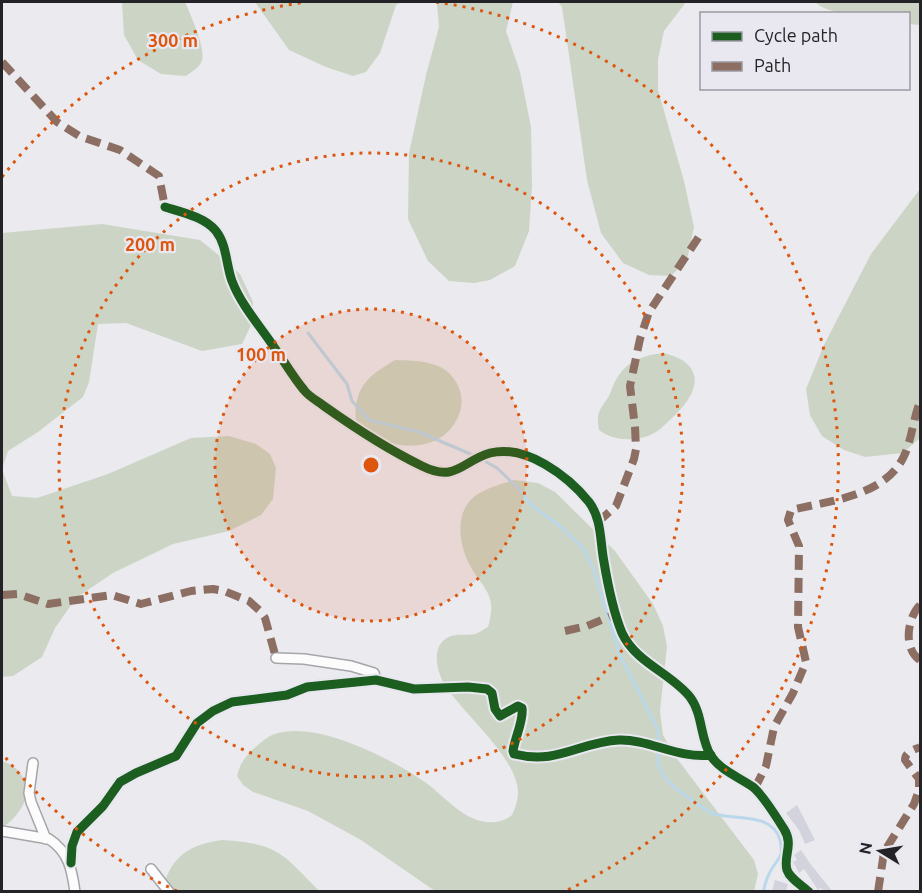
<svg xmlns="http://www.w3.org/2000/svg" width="922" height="893" viewBox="0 0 922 893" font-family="Ubuntu,sans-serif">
	<rect width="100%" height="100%" fill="#eaeaef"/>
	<g fill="#ccd5c5">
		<path d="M122,2H185C190,14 208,52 201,63C198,68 190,73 186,76L161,74L138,60L124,35Z"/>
		<polygon points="255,2 402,2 396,5 380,53 366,72 353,76 326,67 289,50"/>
		<polygon points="434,2 513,2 506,31 520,72 531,127 532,185 529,231 515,266 490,280 474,283 449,281 428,261 408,219 409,153 426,75 439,27 437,4"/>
		<polygon points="558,2 686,2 664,31 658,59 658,90 684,181 694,227 687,260 671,276 649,275 623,263 601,233 587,180 566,34 562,7"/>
		<path d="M815,2H920V25L909,24L908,14C882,14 835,20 815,2Z"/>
		<polygon points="920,189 920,438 903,453 865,457 844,450 822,436 810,415 806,389 824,345 871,254"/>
		<polygon points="102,224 200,240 221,257 240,274 253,302 253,321 242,344 202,351 126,323 98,324 89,382 83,397 38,432 8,451 2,469 12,496 37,498 108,474 191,438 229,436 256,444 270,454 276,468 273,499 261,515 229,531 173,544 113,573 76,598 55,628 42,657 13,676 2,677 2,233"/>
		<path d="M664,353C671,355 680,358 685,362C708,381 685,406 670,420C665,424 661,429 656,432C639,442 614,442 599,430C596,411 600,410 609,396C612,390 613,384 617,378C627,361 644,355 664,353Z"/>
		<path d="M395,360C417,361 444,360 456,382C463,393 463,406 458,417C444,449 404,452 376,437C371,435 364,432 360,428C355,421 355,414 356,406C359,382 375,372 395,360Z"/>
		<path d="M514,480L538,483L555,492L615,551L653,604L663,626L667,646L660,711L663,735L675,756L754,860L758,874L754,891H435L361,840L308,811L253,792L243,785L237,776C241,759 250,751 264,740C302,711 395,760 429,785C444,797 459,814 477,820C490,824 501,823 512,815C515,809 518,800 518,793C518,759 465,715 446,687C438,675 431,651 444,640C453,632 465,636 475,634C479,633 484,629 488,627C498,593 483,590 469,564C459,544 454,512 475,496C486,488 501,484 514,480Z"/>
		<path d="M2,761C27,769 34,794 17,814C12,820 9,824 2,826Z"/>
		<path d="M223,840C278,844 282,853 319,891L162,892C170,856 190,844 223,840Z"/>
	</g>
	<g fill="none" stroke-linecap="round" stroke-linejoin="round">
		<g stroke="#bbd8eb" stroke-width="3">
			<polyline points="308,333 347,384 352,401 369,420 419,432 475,456"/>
			<path d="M481,459L497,468L517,487L531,505L561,527L584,549L594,571L620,655L657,728C660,740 656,754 659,766C662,783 697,803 711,813C732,821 772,811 780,840C781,844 782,850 781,854C778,861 772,867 769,874C766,879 765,886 763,892"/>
		</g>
	</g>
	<g fill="#d3d3dd">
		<polygon points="797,805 815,840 805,844 799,830 786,813"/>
		<polygon points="801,850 809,862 832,891 825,891 820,888 818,890 804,869 799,873 793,862 797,860 794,855"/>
		<polygon points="775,880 788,884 786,891 772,891"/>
	</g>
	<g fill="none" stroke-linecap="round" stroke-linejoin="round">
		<g stroke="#a6a6aa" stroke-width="12">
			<g id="minor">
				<path d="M165,207C181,212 205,217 216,231C227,245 226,265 232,281C241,305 260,326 274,347C284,361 293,377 304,390C309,397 318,401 324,406C355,428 389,450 422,466C456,483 462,461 490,453C526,444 568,476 589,502C602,519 600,542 604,562C608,586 613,611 622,633C636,663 671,673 690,697C703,714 700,739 711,756C721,771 739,777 753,787C763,795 777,818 784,829C794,845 783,856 787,870C790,879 803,886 809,892"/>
				<polyline points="276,658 304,659 351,666 374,673 376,680"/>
				<polyline points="33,763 29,793 31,802 46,839"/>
				<path d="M2,831L49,839C69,852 72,870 75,892"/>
				<path d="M71,863L72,846L77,832L103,806L120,782L136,773L176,756L197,723L213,711L232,702L287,695L307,687L376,680L414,689L468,687L487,689L492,693L495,709L500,716L518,706L522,708C524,720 515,737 513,751L514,754C558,765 579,742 619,740C649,739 678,759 711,755"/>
				<polyline points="151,869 169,892"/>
			</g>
		</g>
		<use href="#minor" stroke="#fcfcfd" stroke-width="9"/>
		<g stroke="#8d6e63" stroke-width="8" stroke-dasharray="15 8" stroke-linecap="butt">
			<polyline points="2,62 57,122 79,136 120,150 159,176 165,207"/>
			<polyline points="598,522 616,506 634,459 636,449 635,427 630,386 640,339 649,312 700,235"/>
			<polyline points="2,595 18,594 48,604 112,595 141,604 191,591 213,589 224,591 249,601 260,611 265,618 276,658"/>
			<path d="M920,605C907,618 903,649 920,660"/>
			<polyline points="565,631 587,626 616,614"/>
			<path d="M755,788L766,766L774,727L793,693L806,662L798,627L799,546L788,520L791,510C829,501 886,496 904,456C912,439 913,419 920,402"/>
			<path d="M878,892L884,852L914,804L919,790V779L905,760C905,752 914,750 920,747"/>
		</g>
		<g stroke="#e9e8f1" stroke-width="13">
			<g id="cycleway">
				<path d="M165,207C181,212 205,217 216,231C227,245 226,265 232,281C241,305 260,326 274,347C284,361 293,377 304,390C309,397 318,401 324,406C355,428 389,450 422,466C456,483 462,461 490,453C526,444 568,476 589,502C602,519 600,542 604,562C608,586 613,611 622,633C636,663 671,673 690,697C703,714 700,739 711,756C721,771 739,777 753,787C763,795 777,818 784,829C794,845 783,856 787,870C790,879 803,886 809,892"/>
				<path d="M71,863L72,846L77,832L103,806L120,782L136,773L176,756L197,723L213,711L232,702L287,695L307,687L376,680L414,689L468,687L487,689L492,693L495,709L500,716L518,706L522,708C524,720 515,737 513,751L514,754C558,765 579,742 619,740C649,739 678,759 711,755"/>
			</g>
		</g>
		<use href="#cycleway" stroke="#1b5e20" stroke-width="9"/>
	</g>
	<circle cx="371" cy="465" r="156" fill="#de560d" fill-opacity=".12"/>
	<g fill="none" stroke="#de560d" stroke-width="3" stroke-dasharray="3 6">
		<circle cx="371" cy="465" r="156"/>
		<circle cx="371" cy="465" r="312"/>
		<path d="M177 891A468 468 0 0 1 2 753M2 177A468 468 0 0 1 306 2M436 2A468 468 0 0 1 565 891"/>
	</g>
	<circle cx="371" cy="465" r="9" fill="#de560d" stroke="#e9e8f1" stroke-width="3"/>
	<g font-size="18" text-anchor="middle" font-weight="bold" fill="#de560d" stroke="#e9e8f1" stroke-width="4.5" stroke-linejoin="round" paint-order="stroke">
		<text x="173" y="47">300 m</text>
		<text x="150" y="251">200 m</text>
		<text x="261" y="361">100 m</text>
	</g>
	<rect width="922" height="893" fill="none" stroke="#232327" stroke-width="6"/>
	<rect x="700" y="12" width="210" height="78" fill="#e9e8f1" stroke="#9a99a0" stroke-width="1.5"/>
	<rect x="712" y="32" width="30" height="9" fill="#1b5e20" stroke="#9a99a0" stroke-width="1.5"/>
	<text x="754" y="42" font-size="18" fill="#232327">Cycle path</text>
	<rect x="712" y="62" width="30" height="9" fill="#8d6e63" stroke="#9a99a0" stroke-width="1.5"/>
	<text x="754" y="72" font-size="18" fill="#232327">Path</text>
	<g transform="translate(880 851) rotate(281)" stroke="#e9e8f1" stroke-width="4.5" paint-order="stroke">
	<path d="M0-4.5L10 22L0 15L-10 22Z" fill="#232327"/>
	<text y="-9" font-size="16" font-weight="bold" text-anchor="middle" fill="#232327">N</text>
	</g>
</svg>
